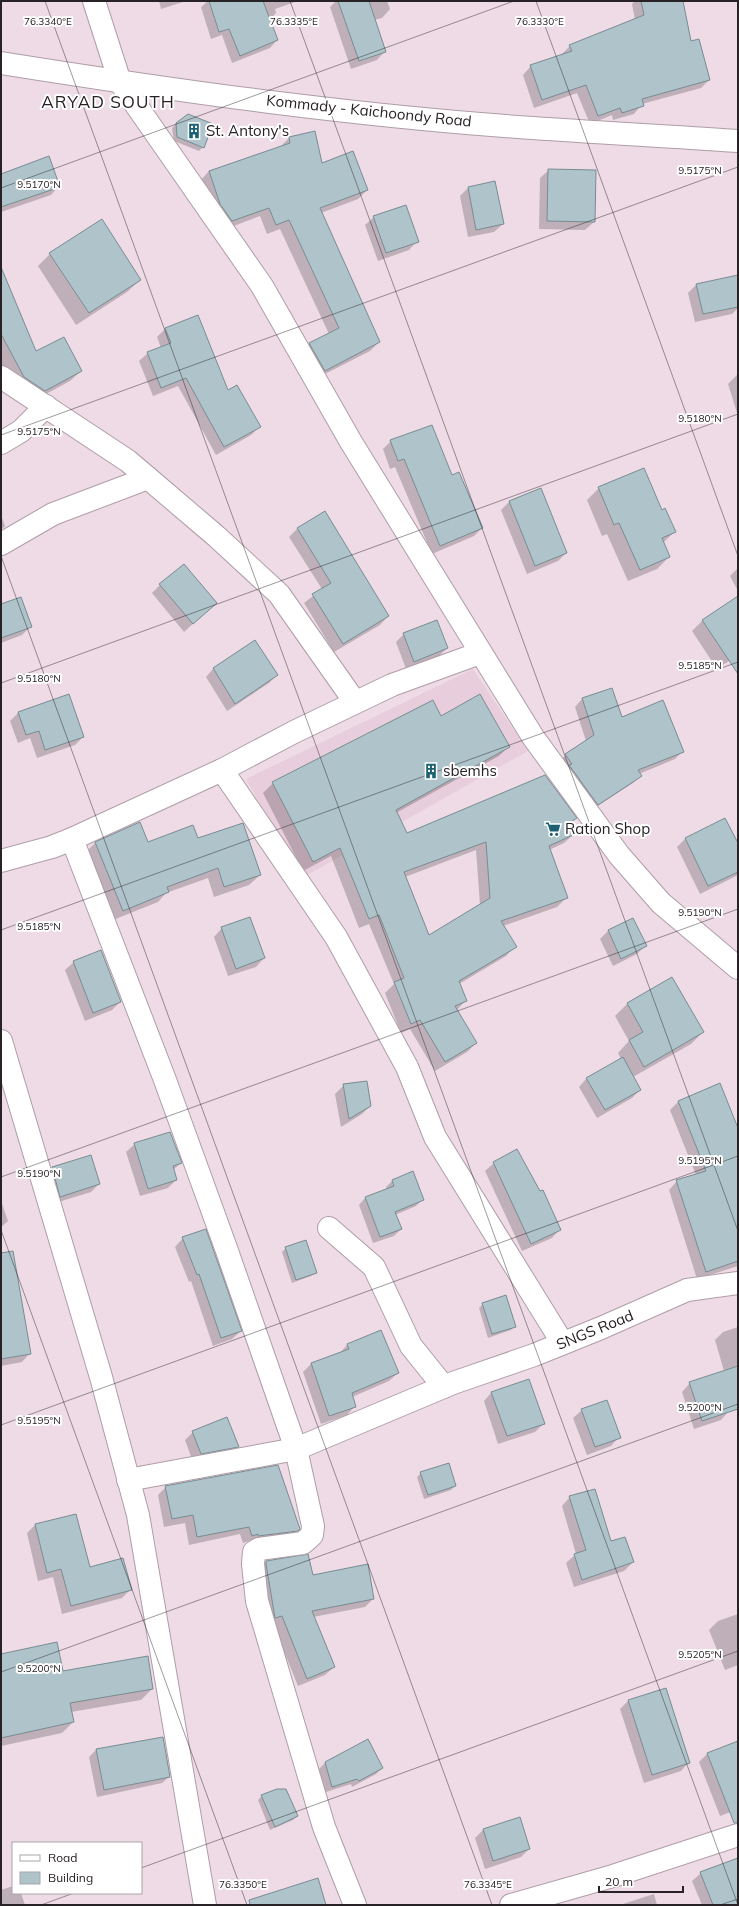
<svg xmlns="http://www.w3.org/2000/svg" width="739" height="1906" viewBox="0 0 739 1906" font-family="Mulish,sans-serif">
	<rect width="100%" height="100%" fill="#eedbe6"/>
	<polygon fill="#e8cedc" points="473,669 528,751 302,878 246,779"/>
	<g fill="#0003" fill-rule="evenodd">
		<polygon points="159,1 186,1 161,9"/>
		<polygon points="208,1 298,1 275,9 276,13 269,20 277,40 270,48 232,63 222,35 211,39 201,7"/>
		<polygon points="336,1 387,1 390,9 382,18 374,20 385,51 377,60 351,69 330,7"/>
		<polygon points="635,1 682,1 690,42 709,80 701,88 642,104 634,114 613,120 612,115 590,124 577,93 534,108 523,75 531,66 562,56 562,54 570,46 635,20 632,4"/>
		<polygon points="176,124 203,147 199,151 174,141 172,128"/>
		<polygon points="314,132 322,164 367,190 358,199 321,213 379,342 370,351 315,379 300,353 309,344 329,334 280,229 267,234 260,216 223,230 200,181 209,171 280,147 289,138"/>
		<polygon points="549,170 594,222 585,230 539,229 540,178"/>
		<polygon points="1,175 59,186 51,195 1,212"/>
		<polygon points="468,188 503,224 494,232 468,237 460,196"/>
		<polygon points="374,217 417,241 409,250 378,261 365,225"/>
		<polygon points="50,254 140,280 127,292 76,325 38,266"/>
		<polygon points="1,267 36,353 81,371 70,381 33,401 14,388 1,364"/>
		<polygon points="696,285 738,299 738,308 732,314 695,322 688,293"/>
		<polygon points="198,316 227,392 259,427 251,435 216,455 178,386 153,396 139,361 148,353 161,348 157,337 165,329"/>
		<polygon points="737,375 738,375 738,416 728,384"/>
		<polygon points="391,441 451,477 482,528 474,536 432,554 395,467 390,469 383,449"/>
		<polygon points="599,488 662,511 674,532 663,543 669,557 657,569 628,581 607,534 602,536 587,500"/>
		<polygon points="540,489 566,553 558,561 527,574 501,510 509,502"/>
		<polygon points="1,515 5,526 1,530"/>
		<polygon points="297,529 388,616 380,625 334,652 304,603 322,589 289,537"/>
		<polygon points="738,568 738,591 730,576"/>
		<polygon points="160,585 216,603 184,632 152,593"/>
		<polygon points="738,597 738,655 717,669 692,631 702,621"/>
		<polygon points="1,605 30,627 22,635 1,643"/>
		<polygon points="404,634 447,648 439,656 406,669 396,642"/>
		<polygon points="214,668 277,675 269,683 227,711 206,677"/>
		<polygon points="69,696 83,737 75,745 37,758 30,738 18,743 10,721 18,713"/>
		<polygon points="582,699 622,718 683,751 675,759 639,774 640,776 633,783 590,811 558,762 566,755 586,741 575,707"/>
		<path d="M440,717L508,747L499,756L396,813L406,834L575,818L569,824L574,834L564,843L549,850L566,898L557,907L503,926L515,946L506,956L459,984L466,1000L457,1010L476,1043L467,1052L435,1071L410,1029L401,1033L385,993L394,984L369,924L359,928L331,856L303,871L263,793L273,783ZM476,850L480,905L429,936L405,877Z"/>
		<polygon points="725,819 738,845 738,875 700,894 677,847 685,839"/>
		<polygon points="139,823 148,843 197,839 260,875 249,885 214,897 208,878 166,893 158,902 113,920 85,853 95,843"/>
		<polygon points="633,919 645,946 637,954 613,966 600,939 608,931"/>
		<polygon points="222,928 264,958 256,967 228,976 214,937"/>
		<polygon points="74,962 120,1002 112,1010 85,1021 65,970"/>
		<polygon points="672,978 703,1032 691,1044 633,1077 640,1090 632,1098 597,1118 579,1087 587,1078 621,1059 618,1053 629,1041 615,1016 627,1004"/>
		<polygon points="344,1085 370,1106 362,1114 341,1127 335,1094"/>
		<polygon points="678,1102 738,1130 738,1266 697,1279 669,1190 677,1181 696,1175 670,1110"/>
		<polygon points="135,1144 181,1163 173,1170 176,1180 168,1188 140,1196 126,1152"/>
		<polygon points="90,1156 99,1184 91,1192 52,1204 44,1177 52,1168"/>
		<polygon points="494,1163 560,1229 552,1238 522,1251 485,1171"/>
		<polygon points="392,1181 422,1200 416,1206 395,1215 401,1229 394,1236 373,1243 359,1205 365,1198 387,1190 386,1187"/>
		<polygon points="1,1201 8,1221 1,1227"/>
		<polygon points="183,1238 241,1331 232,1339 213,1346 191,1281 189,1282 175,1247"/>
		<polygon points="286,1248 315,1272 311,1276 292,1283 282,1252"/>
		<polygon points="1,1276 30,1353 22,1362 1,1366"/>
		<polygon points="483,1304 515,1326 511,1330 488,1338 479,1308"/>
		<polygon points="738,1327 738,1409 728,1412 721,1420 694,1429 682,1392 690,1383 724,1371 715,1340 723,1332"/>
		<polygon points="347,1345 398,1373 389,1381 352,1397 355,1406 347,1415 321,1424 303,1372 311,1364 339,1354"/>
		<polygon points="492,1392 544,1423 535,1432 498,1444 484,1401"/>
		<polygon points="582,1410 619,1437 611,1446 587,1455 573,1418"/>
		<polygon points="193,1432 238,1447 229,1455 193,1462 185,1440"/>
		<polygon points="421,1473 455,1486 451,1490 424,1499 417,1477"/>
		<polygon points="166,1487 298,1529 288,1539 250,1544 249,1541 243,1543 240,1534 189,1545 185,1523 164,1527 158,1495"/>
		<polygon points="570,1497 611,1542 633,1562 624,1571 574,1587 566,1563 576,1554 562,1506"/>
		<polygon points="35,1525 89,1568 130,1590 122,1598 62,1614 53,1577 38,1581 27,1533"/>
		<polygon points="266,1562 313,1576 373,1599 365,1607 313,1617 334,1667 325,1675 298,1686 273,1624 258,1570"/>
		<polygon points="738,1614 738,1665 725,1670 709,1630 718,1621"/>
		<polygon points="1,1655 62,1672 152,1689 141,1700 71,1712 73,1722 62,1733 1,1746"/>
		<polygon points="665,1689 689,1762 681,1771 644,1783 620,1709 628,1701"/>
		<polygon points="163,1738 169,1777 162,1783 97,1797 89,1757 96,1750"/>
		<polygon points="368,1741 382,1768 376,1774 352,1787 351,1784 326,1792 319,1769 325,1763"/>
		<polygon points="738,1742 738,1809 720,1816 699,1762 707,1754"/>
		<polygon points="262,1796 297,1816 293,1820 270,1830 258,1800"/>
		<polygon points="519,1818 529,1849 521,1857 485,1869 475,1838 483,1830"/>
		<polygon points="738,1859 738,1905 702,1905 692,1881 701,1873"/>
		<polygon points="13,1886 13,1893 21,1893 25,1905 1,1905 1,1890"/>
		<polygon points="654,1894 657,1905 622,1905 623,1904"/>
	</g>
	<g fill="#aec4ca" stroke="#788c92" fill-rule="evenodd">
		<polygon points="209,1 263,1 278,40 240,56 229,29 219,32"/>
		<polygon points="338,1 369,1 386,52 359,61"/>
		<polygon points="641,1 683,1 691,41 699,39 710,80 642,99 644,106 622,113 620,108 598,116 586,85 542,100 530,65 572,51 569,45 644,15"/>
		<polygon points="188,114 213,124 204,148 177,137 176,123"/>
		<polygon points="315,131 322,163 353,151 368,190 320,208 380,342 325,371 309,343 339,328 289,220 276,225 269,208 232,221 220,204 209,171 290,143 289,137"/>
		<polygon points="49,156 60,187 1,207 1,174"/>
		<polygon points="548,169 596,170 595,222 547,221"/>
		<polygon points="495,181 504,224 476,230 468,187"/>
		<polygon points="406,205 419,242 386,253 373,216"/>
		<polygon points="102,219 141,280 89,313 49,253"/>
		<polygon points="1,267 36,351 64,337 82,371 45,391 24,377 1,334"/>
		<polygon points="738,275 738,307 703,314 696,284"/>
		<polygon points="198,315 228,390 237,385 261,427 224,447 186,378 161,388 147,352 171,343 165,328"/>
		<polygon points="432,425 452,475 459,472 483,528 440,546 404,459 398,461 390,440"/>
		<polygon points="644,468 662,510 665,508 676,532 662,538 670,557 640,570 619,523 614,525 598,487"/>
		<polygon points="541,488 567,553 535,566 509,501"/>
		<polygon points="325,511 389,616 343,644 312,594 331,583 297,528"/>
		<polygon points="184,564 217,603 193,624 159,584"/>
		<polygon points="738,596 738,674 702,620"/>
		<polygon points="21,597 32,627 1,638 1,604"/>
		<polygon points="437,620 448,648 414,662 403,633"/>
		<polygon points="255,640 278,675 235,704 213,668"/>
		<polygon points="612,688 622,717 663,700 684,752 638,770 642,776 598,805 569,765 572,764 565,754 594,735 582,698"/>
		<polygon points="69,694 84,737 45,750 39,731 26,735 18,712"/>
		<path d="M480,694L510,747L396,810L407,833L545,775L577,818L569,823L575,834L549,846L568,898L501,921L517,947L459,981L467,1001L455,1006L477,1043L445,1062L420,1020L411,1024L394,982L404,978L379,915L369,919L340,848L313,862L272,782L433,700L441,716ZM486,842L490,898L429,935L404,872Z"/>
		<polygon points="725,818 738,843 738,872 708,886 685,838"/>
		<polygon points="140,822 148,842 193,825 198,838 243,823 261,875 224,887 218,868 167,887 169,892 123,911 95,842"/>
		<polygon points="250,917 265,958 236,969 221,927"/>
		<polygon points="633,918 647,946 621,959 608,930"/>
		<polygon points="101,950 121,1002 93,1013 73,961"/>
		<polygon points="672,977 704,1032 644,1067 629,1040 643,1032 627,1003"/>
		<polygon points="623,1057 641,1090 605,1110 586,1078"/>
		<polygon points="367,1081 371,1106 349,1119 343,1084"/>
		<polygon points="720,1083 738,1128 738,1261 706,1272 676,1180 706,1171 678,1101"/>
		<polygon points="170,1132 182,1163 173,1166 177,1180 148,1189 134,1143"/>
		<polygon points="517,1149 540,1191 543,1190 561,1230 531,1244 493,1162"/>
		<polygon points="91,1155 100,1184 60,1197 52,1167"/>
		<polygon points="413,1171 424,1200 395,1212 402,1229 380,1237 365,1197 394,1186 392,1180"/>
		<polygon points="206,1229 242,1331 221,1338 199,1274 197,1275 182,1237"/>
		<polygon points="306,1240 317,1273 296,1280 285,1247"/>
		<polygon points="13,1251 31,1354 1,1359 1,1253"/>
		<polygon points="506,1295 516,1327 492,1334 482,1303"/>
		<polygon points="381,1330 399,1373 352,1393 356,1407 329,1416 311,1363 349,1349 347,1344"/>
		<polygon points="738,1366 738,1409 702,1421 689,1382"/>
		<polygon points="529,1379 545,1424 507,1436 491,1392"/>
		<polygon points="607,1400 621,1438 595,1447 581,1409"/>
		<polygon points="227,1417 239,1447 201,1454 192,1431"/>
		<polygon points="449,1463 456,1486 428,1495 420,1472"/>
		<polygon points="278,1465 300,1529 298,1531 258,1536 258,1534 252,1536 249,1527 197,1537 193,1515 172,1519 165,1486"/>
		<polygon points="595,1489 611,1541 625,1537 634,1562 582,1580 574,1554 586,1550 569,1496"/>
		<polygon points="76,1514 90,1567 123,1558 132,1590 71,1606 61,1569 47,1573 35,1524"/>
		<polygon points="308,1554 313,1575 368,1564 374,1599 312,1611 335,1667 307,1679 282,1616 275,1618 266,1564 266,1561"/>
		<polygon points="57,1642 63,1671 148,1656 153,1689 70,1703 74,1722 1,1738 1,1654"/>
		<polygon points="666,1688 690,1763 652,1775 628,1700"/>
		<polygon points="163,1737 170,1777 104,1790 96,1749"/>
		<polygon points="368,1739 383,1768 359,1781 357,1779 332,1787 325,1762"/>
		<polygon points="738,1741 738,1823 734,1823 707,1753"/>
		<polygon points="277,1789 286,1789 298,1816 275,1827 261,1795"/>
		<polygon points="520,1817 530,1849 493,1861 483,1829"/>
		<polygon points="738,1858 738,1905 713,1905 700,1872"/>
		<polygon points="318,1878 326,1905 250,1905 249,1900"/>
	</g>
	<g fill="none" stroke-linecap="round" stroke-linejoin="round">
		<g stroke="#af9da6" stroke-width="24">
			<g id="street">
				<polyline points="1,377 128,461 216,536 279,594 355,702"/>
				<polyline points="1,443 21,431 46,406"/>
				<polyline points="1,544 53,514 148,478"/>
				<polyline points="222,770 336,937 407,1067 435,1137 562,1342"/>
				<polyline points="72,839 165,1080 226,1248 296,1449 313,1526 312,1535 303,1543 259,1549 254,1552 253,1564 257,1601 324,1827 355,1905"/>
				<polyline points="1,861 52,847 72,839 222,770 294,732 392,685 480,653"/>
				<polyline points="1,1041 101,1377 138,1515 205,1905"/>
				<polyline points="329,1228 374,1267 411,1346 444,1387"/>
				<polyline points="128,1480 296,1449 453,1383 534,1355 601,1328 687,1290 738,1283"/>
				<polyline points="511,1905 613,1876 738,1835"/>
			</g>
		</g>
		<g stroke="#af9da6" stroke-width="24">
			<g id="secondary">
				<polyline points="94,1 120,82 262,286 351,442 533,737 619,855 661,903 738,968"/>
				<path d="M1,63C177,91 355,116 533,128C602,133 670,136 738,141"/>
			</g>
		</g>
		<use href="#street" stroke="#fff" stroke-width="22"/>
		<use href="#secondary" stroke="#fff" stroke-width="22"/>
	</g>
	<path fill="none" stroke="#282125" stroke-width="1" stroke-opacity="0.45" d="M45,1L738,1905M290,1L738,1231M536,1L738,556M1,188L514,1M1,435L738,167M1,556L492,1905M1,683L738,414M1,930L738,662M1,1177L738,909M1,1230L247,1905M1,1425L738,1156M1,1672L738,1404M141,1868L738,1651M41,1905L74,1893M720,1905L738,1899"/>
	<defs>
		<g id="building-bare" transform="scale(1.2)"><path d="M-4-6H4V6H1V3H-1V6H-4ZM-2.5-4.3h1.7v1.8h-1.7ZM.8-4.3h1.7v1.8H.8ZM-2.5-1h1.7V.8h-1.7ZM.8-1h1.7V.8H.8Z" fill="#1c6173" stroke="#fff" stroke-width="2.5" paint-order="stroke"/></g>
		<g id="supermarket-bare" transform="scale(1.2)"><path d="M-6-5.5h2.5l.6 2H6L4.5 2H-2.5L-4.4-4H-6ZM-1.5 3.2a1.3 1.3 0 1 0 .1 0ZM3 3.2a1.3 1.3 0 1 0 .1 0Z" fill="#1c6173" stroke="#fff" stroke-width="2.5" paint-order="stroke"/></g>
	</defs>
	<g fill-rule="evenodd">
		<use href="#building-bare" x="194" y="131"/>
		<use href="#building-bare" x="431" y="771"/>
		<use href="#supermarket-bare" x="553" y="829"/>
	</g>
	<g text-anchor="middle" stroke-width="4" stroke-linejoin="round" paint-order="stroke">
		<g font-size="15" fill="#282125" stroke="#fff">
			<text transform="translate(369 111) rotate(6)" y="5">Kommady - Kaichoondy Road</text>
			<text transform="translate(595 1330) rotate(-22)" y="5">SNGS Road</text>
		</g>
		<g font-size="15" fill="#282125" stroke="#fff" text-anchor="start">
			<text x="206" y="136">St. Antony's</text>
			<text x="443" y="776">sbemhs</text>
			<text x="565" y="834">Ration Shop</text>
		</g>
		<g font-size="17" letter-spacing="1" fill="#282125" stroke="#fff">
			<text x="108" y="108">ARYAD SOUTH</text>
		</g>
	</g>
	<g font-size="10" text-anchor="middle" fill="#282125" stroke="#fff" stroke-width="4" stroke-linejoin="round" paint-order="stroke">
		<text x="48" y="25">76.3340°E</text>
		<text x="294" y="25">76.3335°E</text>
		<text x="540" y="25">76.3330°E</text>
		<text x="700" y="174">9.5175°N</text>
		<text x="39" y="188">9.5170°N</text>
		<text x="700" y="422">9.5180°N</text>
		<text x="39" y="435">9.5175°N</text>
		<text x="700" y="669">9.5185°N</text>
		<text x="39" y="682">9.5180°N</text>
		<text x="700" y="916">9.5190°N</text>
		<text x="39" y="930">9.5185°N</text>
		<text x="700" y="1164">9.5195°N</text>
		<text x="39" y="1177">9.5190°N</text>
		<text x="700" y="1411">9.5200°N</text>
		<text x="39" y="1424">9.5195°N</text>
		<text x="700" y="1658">9.5205°N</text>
		<text x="39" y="1672">9.5200°N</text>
		<text x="243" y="1888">76.3350°E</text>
		<text x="488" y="1888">76.3345°E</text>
	</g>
	<rect width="739" height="1906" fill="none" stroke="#282125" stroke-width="4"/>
	<rect x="12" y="1842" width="130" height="52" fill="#ffffff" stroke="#a9a6a8"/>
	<rect x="20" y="1855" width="20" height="6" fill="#ffffff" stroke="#a9a6a8"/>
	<text x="48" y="1862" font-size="12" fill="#282125">Road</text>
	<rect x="20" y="1872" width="20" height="12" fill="#aec4ca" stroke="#a9a6a8"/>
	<text x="48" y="1882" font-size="12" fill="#282125">Building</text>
	<path d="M599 1886v6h84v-6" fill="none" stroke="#282125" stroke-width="2"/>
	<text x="605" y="1886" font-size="12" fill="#282125" stroke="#ffffff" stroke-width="3" paint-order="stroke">20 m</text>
</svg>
